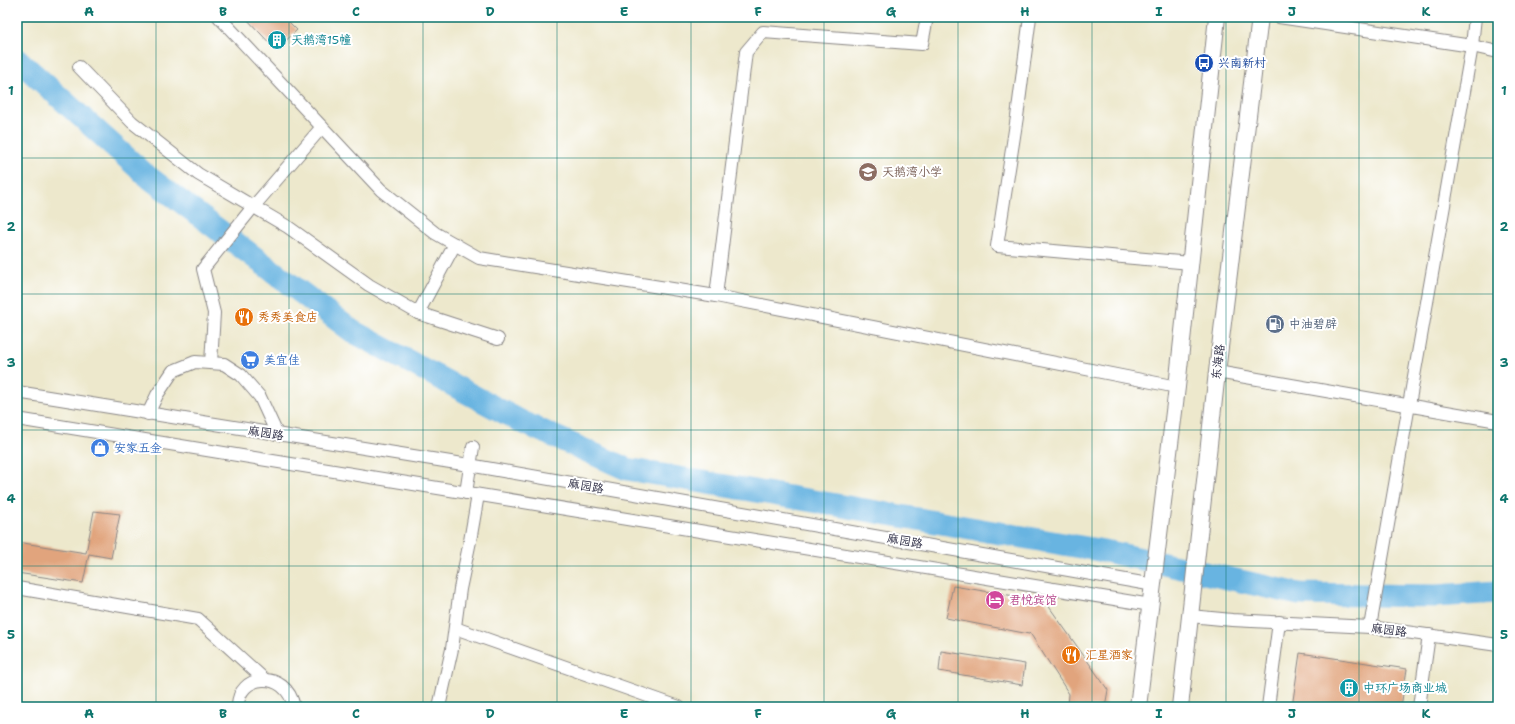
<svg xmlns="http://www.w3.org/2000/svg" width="1515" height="724" viewBox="0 0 1515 724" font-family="'Shantell Sans','LXGW WenKai TC',sans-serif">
	<rect width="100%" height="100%" fill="#fff"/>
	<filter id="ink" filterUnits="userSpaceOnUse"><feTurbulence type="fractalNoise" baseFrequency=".025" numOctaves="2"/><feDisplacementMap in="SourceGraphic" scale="8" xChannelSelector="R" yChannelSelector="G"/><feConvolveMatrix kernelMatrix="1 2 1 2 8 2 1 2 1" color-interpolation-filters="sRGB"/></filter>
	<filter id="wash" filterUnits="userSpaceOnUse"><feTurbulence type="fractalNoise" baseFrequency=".012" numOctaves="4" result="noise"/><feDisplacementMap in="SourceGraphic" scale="16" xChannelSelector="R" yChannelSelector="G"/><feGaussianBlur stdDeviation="0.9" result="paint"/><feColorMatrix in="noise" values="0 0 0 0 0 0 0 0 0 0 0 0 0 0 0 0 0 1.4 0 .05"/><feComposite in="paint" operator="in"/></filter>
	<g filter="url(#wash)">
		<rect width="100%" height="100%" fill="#ede8cc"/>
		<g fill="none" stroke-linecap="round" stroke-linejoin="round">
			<polyline stroke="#68b4e1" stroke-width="23" points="17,59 147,176 352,331 522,422 627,469 1110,552 1299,594 1436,596 1498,592"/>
		</g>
		<g id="blocks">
			<g fill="#e1a47d">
				<polygon points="245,17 284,17 297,30 276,50"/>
				<polygon points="94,511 120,514 111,558 89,554 83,583 17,573 17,542 86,553"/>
				<polygon points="953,586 1045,601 1108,690 1105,707 1068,707 1069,694 1030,633 1029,634 946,618"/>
				<polygon points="941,651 1025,664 1022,685 939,671"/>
				<polygon points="1300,653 1407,669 1401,707 1292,707"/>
			</g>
		</g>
	</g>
	<g filter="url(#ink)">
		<use href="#blocks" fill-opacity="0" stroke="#888584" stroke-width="1"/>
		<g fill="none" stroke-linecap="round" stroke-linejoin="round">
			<g stroke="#888584" stroke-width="14">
				<g id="minor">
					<polyline points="219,17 381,190 435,233 479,258 716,296 1177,387"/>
					<polyline points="1030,17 1017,117 997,246 1191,263"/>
					<polyline points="1279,17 1472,46 1498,52"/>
					<polyline points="79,67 132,122 198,174 288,227 369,285 418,313 498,339"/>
					<polyline points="716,296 746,52 763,32 922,44 927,17"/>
					<polyline points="418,313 455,244"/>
					<polyline points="211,363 214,313 203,269 253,207 322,127"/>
					<polyline points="1217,372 1498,421"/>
					<polyline points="17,392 469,465 1154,585"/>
					<polyline points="148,414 157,395 173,371 195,362 224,364 241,375 260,397 277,434"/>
					<polyline points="17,419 1151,605"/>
					<polyline points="466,493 473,447"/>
					<polyline points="17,588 198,619 265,680"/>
					<polyline points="1190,616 1232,620 1370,627 1498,645"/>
					<polyline points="1370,627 1472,46 1475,17"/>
					<polyline points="455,628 679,707"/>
					<path d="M238,707C237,674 286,668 294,707"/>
					<polyline points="439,707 452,649 460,589 470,541 478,495"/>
					<polyline points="1268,707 1279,622"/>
					<polyline points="1419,707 1429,635"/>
				</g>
			</g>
			<g stroke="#888584" stroke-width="18">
				<g id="major">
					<polyline points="1138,707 1177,387 1217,17"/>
					<polyline points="1180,707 1217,372 1260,17"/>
				</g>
			</g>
			<use href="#minor" stroke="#fff" stroke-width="12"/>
			<use href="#major" stroke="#fff" stroke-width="16"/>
		</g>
	</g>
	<path fill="none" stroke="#0f766e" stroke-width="1" stroke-opacity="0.55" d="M156,17V707M289,17V707M423,17V707M557,17V707M691,17V707M824,17V707M958,17V707M1092,17V707M1226,17V707M1359,17V707M17,158H1498M17,294H1498M17,430H1498M17,566H1498"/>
	<defs>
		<g id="building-disc" transform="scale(1)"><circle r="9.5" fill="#0f9aa8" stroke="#fff"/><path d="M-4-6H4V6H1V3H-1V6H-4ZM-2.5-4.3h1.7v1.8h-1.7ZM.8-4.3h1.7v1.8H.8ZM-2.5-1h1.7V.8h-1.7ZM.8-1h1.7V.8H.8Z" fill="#fff"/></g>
		<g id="bus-disc" transform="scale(1)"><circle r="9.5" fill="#1a4fb4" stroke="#fff"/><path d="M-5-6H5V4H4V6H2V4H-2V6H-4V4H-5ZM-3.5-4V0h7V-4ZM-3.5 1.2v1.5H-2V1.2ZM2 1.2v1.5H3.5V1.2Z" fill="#fff"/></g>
		<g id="school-disc" transform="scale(1)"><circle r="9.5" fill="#8d6e63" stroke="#fff"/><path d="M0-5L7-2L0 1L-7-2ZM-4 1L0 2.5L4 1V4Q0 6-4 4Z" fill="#fff"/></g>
		<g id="restaurant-disc" transform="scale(1)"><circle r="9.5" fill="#e8710a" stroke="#fff"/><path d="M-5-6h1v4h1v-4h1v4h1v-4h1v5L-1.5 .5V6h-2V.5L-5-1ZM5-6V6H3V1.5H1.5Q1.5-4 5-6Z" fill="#fff"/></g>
		<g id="fuel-disc" transform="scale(1)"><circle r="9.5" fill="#5c6f8a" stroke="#fff"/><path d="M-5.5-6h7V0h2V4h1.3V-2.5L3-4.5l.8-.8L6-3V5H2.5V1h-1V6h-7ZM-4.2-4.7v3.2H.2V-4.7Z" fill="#fff"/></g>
		<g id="supermarket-disc" transform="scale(1)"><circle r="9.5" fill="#3f7fe0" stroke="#fff"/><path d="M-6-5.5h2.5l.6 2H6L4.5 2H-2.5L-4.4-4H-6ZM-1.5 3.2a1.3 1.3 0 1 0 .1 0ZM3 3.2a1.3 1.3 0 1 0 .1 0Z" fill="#fff"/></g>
		<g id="shop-disc" transform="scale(1)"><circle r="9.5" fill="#3f7fe0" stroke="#fff"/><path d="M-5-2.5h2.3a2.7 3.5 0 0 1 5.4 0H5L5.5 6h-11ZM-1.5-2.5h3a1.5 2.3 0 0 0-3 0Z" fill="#fff"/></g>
		<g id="hotel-disc" transform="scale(1)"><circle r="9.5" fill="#d1479c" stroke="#fff"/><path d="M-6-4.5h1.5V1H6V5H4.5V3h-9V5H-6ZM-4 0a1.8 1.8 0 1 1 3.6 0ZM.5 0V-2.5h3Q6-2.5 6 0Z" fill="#fff"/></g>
	</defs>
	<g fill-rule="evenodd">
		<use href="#building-disc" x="277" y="40"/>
		<use href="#bus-disc" x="1204" y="63"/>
		<use href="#school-disc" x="868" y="172"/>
		<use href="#restaurant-disc" x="244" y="317"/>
		<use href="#fuel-disc" x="1275" y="324"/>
		<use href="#supermarket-disc" x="250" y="360"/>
		<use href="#shop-disc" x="100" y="448"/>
		<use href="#hotel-disc" x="995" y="600"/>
		<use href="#restaurant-disc" x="1071" y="655"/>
		<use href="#building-disc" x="1349" y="688"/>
	</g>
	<g text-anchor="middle" stroke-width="4" stroke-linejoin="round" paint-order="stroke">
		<g font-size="12" fill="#0d838f" stroke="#fff" text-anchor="start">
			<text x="291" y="44">天鹅湾15幢</text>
			<text x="1363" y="692">中环广场商业城</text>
		</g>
		<g font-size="12" fill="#164399" stroke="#fff" text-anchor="start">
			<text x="1218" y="67">兴南新村</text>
		</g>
		<g font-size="12" fill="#785e54" stroke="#fff" text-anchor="start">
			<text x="882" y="176">天鹅湾小学</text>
		</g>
		<g font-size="12" fill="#c56008" stroke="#fff" text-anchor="start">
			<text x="258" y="321">秀秀美食店</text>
			<text x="1085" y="659">汇星酒家</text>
		</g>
		<g font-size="12" fill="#4e5e75" stroke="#fff" text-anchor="start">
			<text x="1289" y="328">中油碧辟</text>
		</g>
		<g font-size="12" fill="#366cbe" stroke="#fff" text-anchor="start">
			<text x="264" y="364">美宜佳</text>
			<text x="114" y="452">安家五金</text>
		</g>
		<g font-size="12" fill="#22223b" stroke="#fff">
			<text transform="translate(1218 362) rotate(-83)" y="4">东海路</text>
			<text transform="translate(266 433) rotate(9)" y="4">麻园路</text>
			<text transform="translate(586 486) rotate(10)" y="4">麻园路</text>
			<text transform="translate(905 541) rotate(10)" y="4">麻园路</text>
			<text transform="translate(1389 630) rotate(7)" y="4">麻园路</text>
		</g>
		<g font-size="12" fill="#b23c85" stroke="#fff" text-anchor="start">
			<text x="1009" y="604">君悦宾馆</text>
		</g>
	</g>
	<rect width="1515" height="724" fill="none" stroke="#fff" stroke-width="44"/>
	<rect x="22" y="22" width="1471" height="680" fill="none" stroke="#0f766e" stroke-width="1.5"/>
	<g font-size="13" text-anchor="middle" font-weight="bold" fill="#0f766e">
		<text x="89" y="16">A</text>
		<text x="223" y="16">B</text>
		<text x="356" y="16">C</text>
		<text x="490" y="16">D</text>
		<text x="624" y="16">E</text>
		<text x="758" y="16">F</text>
		<text x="891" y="16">G</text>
		<text x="1025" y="16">H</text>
		<text x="1159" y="16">I</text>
		<text x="1292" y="16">J</text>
		<text x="1426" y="16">K</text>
		<text x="11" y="95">1</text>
		<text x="1504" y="95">1</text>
		<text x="11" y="231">2</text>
		<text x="1504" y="231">2</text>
		<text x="11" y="367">3</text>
		<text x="1504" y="367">3</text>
		<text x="11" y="503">4</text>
		<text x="1504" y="503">4</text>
		<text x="11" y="639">5</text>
		<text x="1504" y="639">5</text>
		<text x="89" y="718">A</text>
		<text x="223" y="718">B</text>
		<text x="356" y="718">C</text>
		<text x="490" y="718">D</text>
		<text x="624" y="718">E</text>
		<text x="758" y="718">F</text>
		<text x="891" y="718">G</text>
		<text x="1025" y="718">H</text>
		<text x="1159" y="718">I</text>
		<text x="1292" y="718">J</text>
		<text x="1426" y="718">K</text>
	</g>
</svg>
